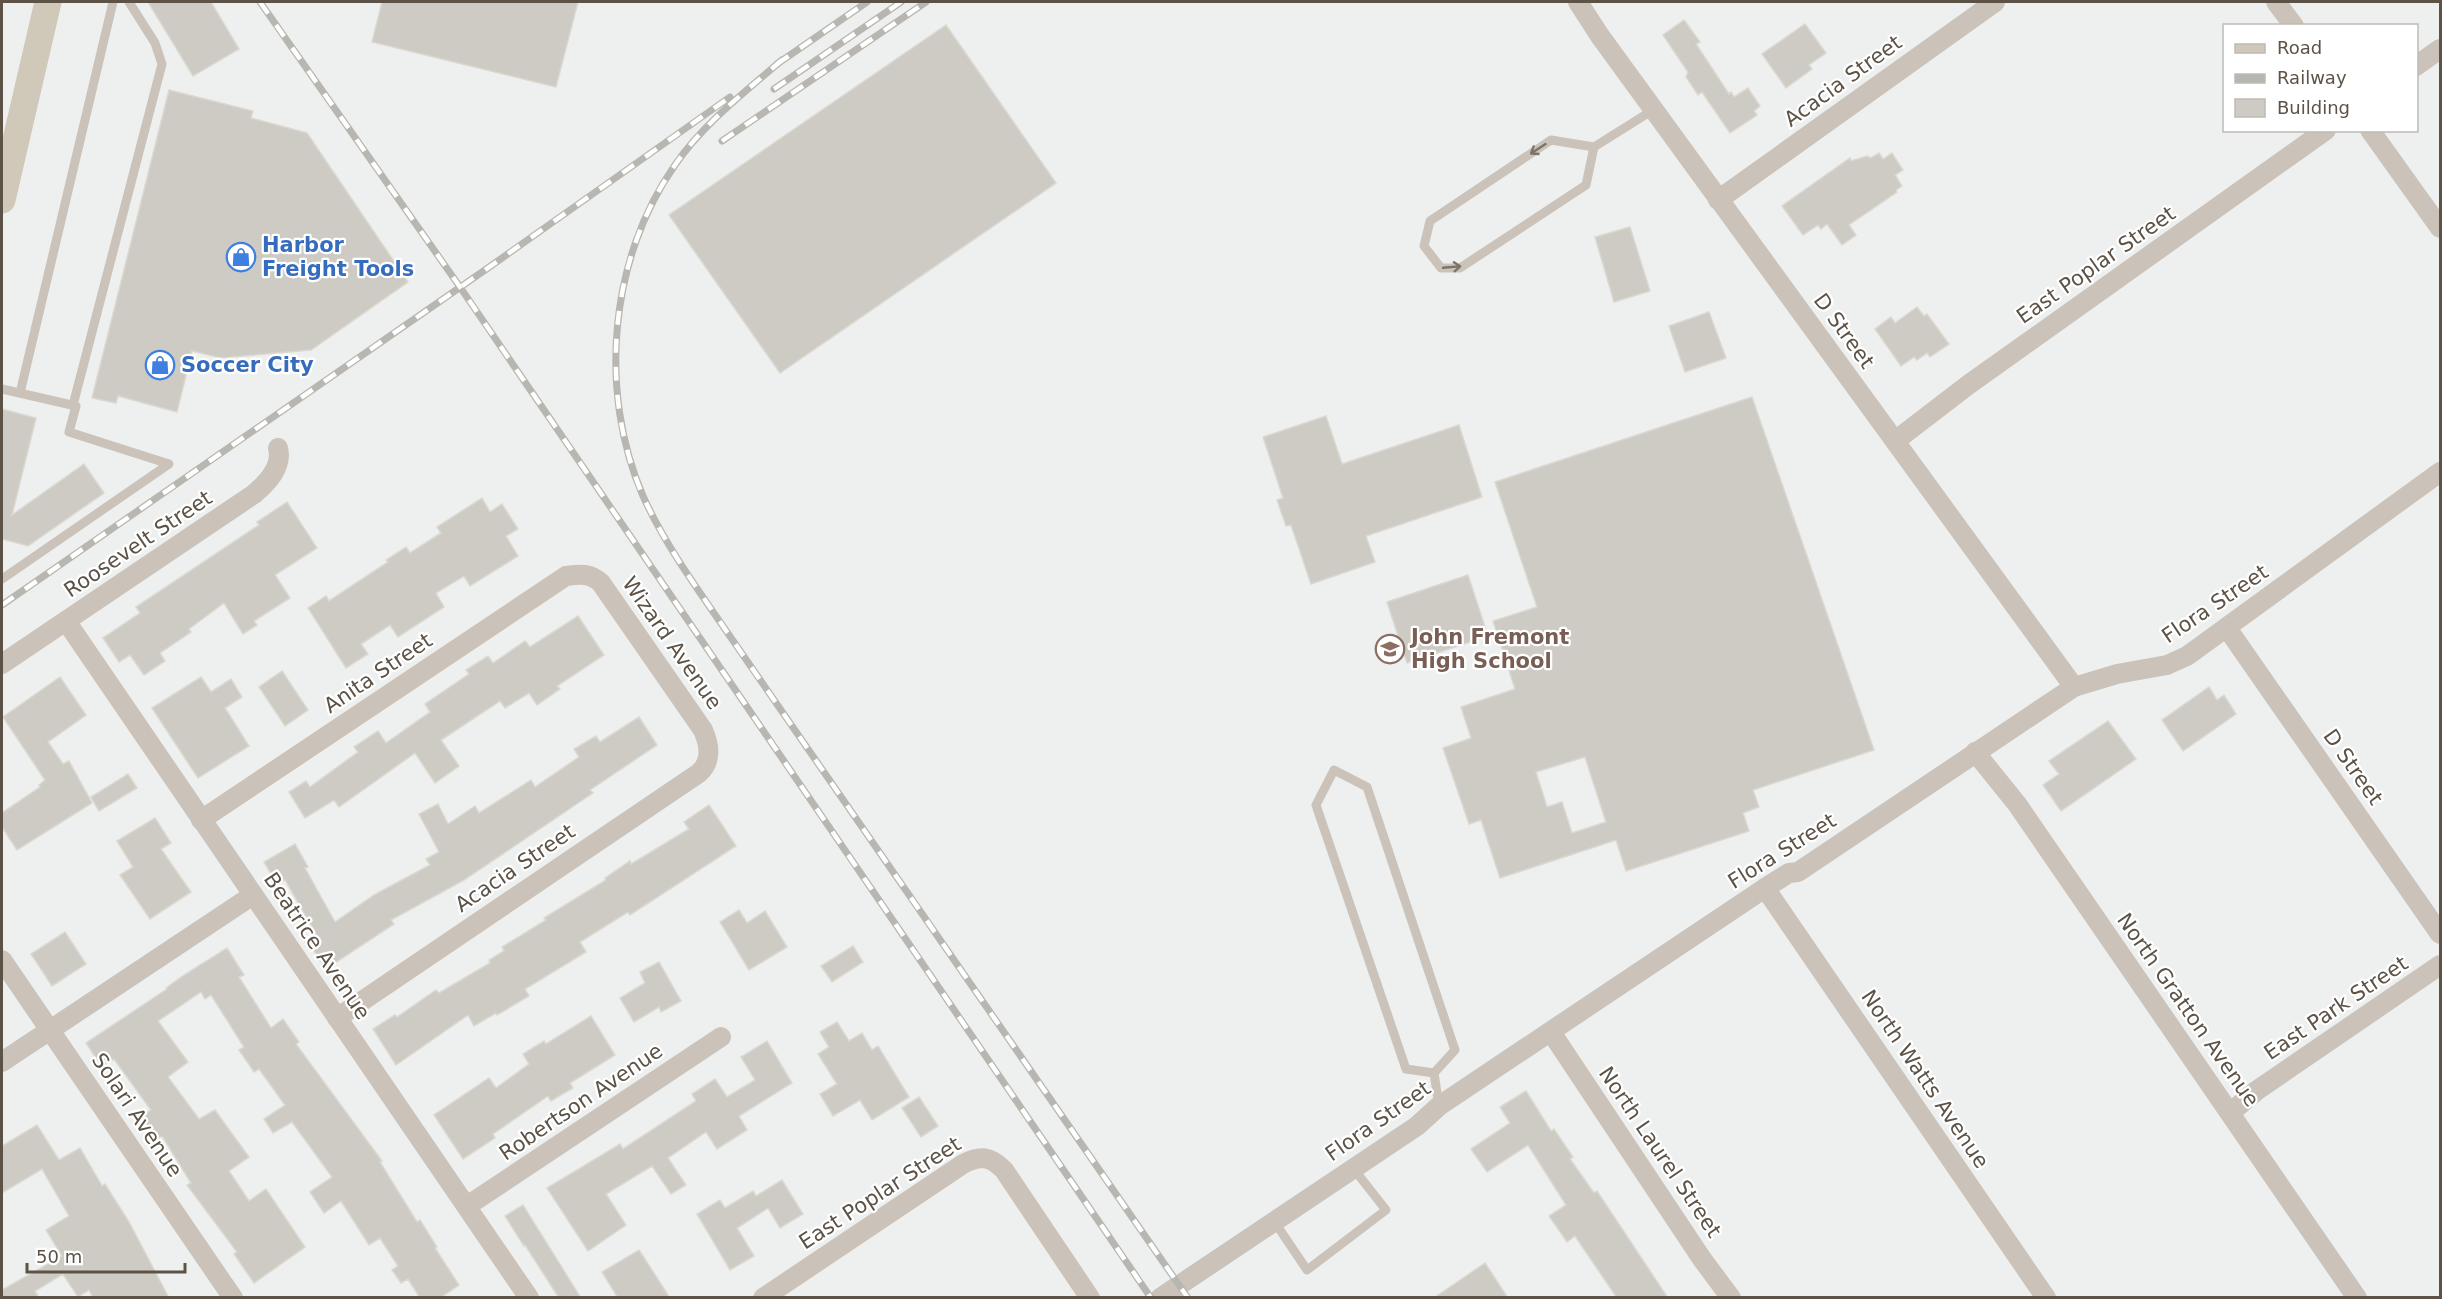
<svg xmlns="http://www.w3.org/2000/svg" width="2442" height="1299" viewBox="0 0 2442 1299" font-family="'DejaVu Sans',sans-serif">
	<rect width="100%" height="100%" fill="#eef0f0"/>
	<g fill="#cecbc4" stroke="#dad8d1" stroke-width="1.5" fill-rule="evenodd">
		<polygon points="148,2 211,2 239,49 193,76"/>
		<polygon points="382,2 578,2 556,87 372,42"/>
		<polygon points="1684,20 1700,42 1696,44 1729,94 1731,92 1734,97 1748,88 1760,106 1754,111 1757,115 1730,133 1702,92 1698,95 1686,77 1688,72 1663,35"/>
		<polygon points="1805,24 1826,53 1809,65 1812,69 1786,88 1762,54"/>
		<polygon points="946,25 1056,183 780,373 669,215"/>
		<polygon points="169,90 253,111 251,118 307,133 408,282 311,350 221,358 192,351 177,412 118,396 116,403 92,398"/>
		<polygon points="1879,153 1883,159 1892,153 1903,170 1895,175 1902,186 1896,190 1897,192 1849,225 1856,235 1842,245 1827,224 1821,229 1818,225 1803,235 1782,206 1850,158 1851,161 1867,156 1871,158"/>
		<polygon points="1630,227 1650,291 1614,302 1595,237"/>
		<polygon points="1917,307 1924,316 1927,314 1949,344 1930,357 1927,353 1917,360 1914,357 1901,366 1875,329 1891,317 1895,323"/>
		<polygon points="1709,312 1726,358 1685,372 1669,326"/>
		<path d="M1752,397L1874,750L1753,790L1759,807L1743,813L1749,831L1626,871L1616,840L1500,878L1481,820L1469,824L1443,748L1471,738L1461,707L1515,689L1493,621L1537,607L1495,482ZM1585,757L1606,822L1572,833L1562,802L1547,807L1536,772Z"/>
		<polygon points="2,409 36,418 12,515 84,464 104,493 28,546 2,539"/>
		<polygon points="1326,416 1342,464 1459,425 1482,497 1366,536 1375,562 1311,584 1291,525 1286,526 1277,500 1283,498 1263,437"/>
		<polygon points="482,498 490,512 502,504 518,529 506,536 518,556 470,586 464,576 436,593 444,607 398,637 390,625 361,644 368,654 346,668 308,608 326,596 329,601 388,562 386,560 406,547 410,553 441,533 437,527"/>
		<polygon points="287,502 317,548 275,575 290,598 254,621 257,625 243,634 224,603 189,629 191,632 160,653 165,661 144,675 130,655 119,662 103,638 140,613 136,607 259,525 257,522"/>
		<polygon points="1468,575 1488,636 1407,663 1387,602"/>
		<polygon points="578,616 604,655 557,686 560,689 537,705 529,693 505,708 500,701 441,740 459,766 435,783 415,753 339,807 334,800 305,818 289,792 306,781 310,787 358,752 354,747 378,731 386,743 430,712 425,704 469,674 466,670 488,656 493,663 525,641 530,647"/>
		<polygon points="282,671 308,710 285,726 259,687"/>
		<polygon points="60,677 86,715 48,742 63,764 69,761 92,803 17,850 2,827 2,813 40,787 39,785 45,780 3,717"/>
		<polygon points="201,677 211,692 231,679 242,697 225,708 249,746 198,778 152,708"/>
		<polygon points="2209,687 2217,700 2224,695 2236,714 2183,751 2162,720"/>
		<polygon points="639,717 657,745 590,790 593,793 464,880 391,920 394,924 326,969 308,942 317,936 285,880 277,884 264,862 295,844 308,867 305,868 335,922 374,895 430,865 426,859 439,852 419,814 438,804 448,824 475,806 479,813 531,780 535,787 579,757 574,749 596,736 600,742"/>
		<polygon points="2108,721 2136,759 2061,811 2043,785 2059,774 2049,761"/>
		<polygon points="128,774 137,788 99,811 91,797"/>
		<polygon points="709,805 736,846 630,915 628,912 580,942 586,952 525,989 529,996 497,1015 496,1013 474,1026 468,1015 396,1065 373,1029 395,1015 397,1017 436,990 439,993 490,963 489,960 504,951 502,947 546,920 544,918 606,880 605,878 630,861 631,864 689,829 684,822"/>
		<polygon points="155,818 171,843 161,849 191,892 150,919 120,875 133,867 117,841"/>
		<polygon points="739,910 747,923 765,911 787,947 749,970 720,922"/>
		<polygon points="65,932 86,964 52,986 31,954"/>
		<polygon points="853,946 863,962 832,982 821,966"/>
		<polygon points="227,948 244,975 239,977 271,1028 283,1019 299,1042 296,1044 382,1161 380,1162 417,1222 420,1220 437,1247 435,1248 459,1285 440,1298 420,1298 408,1279 401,1283 392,1270 398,1266 380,1238 369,1245 341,1201 324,1213 310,1192 332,1177 292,1122 273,1133 264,1119 285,1105 259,1069 254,1072 239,1050 244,1047 211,995 205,999 201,992 158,1021 188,1062 168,1077 199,1119 215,1110 249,1157 229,1171 249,1201 266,1189 305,1247 254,1283 234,1254 237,1252 187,1185 191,1183 162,1136 157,1139 141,1116 151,1110 114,1059 102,1067 86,1043 167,989 166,988 184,975"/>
		<polygon points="659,962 681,1001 661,1012 659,1007 634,1022 620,998 645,983 640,972"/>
		<polygon points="591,1016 615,1055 570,1083 573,1088 551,1101 548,1096 493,1134 495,1138 463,1159 434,1115 489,1078 496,1088 529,1064 523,1054 544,1041 546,1044"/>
		<polygon points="837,1022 849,1041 862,1033 872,1050 878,1046 909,1097 872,1120 860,1100 833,1116 820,1094 837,1084 818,1054 829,1047 820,1032"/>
		<polygon points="767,1041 792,1083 739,1116 747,1130 717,1149 706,1132 668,1158 686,1185 671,1194 652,1166 606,1194 626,1225 588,1251 547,1188 620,1144 623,1149 696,1101 692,1094 715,1079 727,1097 755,1080 741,1057"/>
		<polygon points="1526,1091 1551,1131 1554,1129 1573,1157 1570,1159 1594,1193 1597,1191 1668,1298 1617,1298 1575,1236 1567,1242 1549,1216 1566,1205 1528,1145 1487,1172 1471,1149 1510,1123 1500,1107"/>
		<polygon points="919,1097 938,1126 921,1137 902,1108"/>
		<polygon points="37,1125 59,1160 80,1148 102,1186 105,1184 129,1222 169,1298 93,1298 89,1290 78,1297 63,1274 35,1291 39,1298 2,1298 2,1290 62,1256 46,1230 69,1216 42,1169 2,1193 2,1146"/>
		<polygon points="782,1180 803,1214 780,1228 768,1208 737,1228 754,1256 730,1270 697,1214 720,1200 725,1208 753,1191 756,1196"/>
		<polygon points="523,1205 581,1298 559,1298 525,1245 524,1246 505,1216"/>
		<polygon points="639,1250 670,1298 618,1298 602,1272"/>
		<polygon points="1485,1263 1508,1298 1434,1298"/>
	</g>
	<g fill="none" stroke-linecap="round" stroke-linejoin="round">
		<g stroke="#cbc3b9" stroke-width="9">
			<polyline points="1594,147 1586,185 1460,268 1441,268 1424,246 1430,221 1551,140 1594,147 1653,110"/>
			<polyline points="2,389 76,406 69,432 169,464 2,579"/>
			<polyline points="20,393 113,2"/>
			<polyline points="73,405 162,64 155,43 129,2"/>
			<polygon points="1334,770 1367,787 1455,1050 1434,1073 1406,1069 1316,805"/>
			<polyline points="1434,1073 1439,1106"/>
			<polyline points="1274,1221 1307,1270 1386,1210 1353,1168"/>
		</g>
		<g stroke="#cbc3b9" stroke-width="20">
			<polyline points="1578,2 1600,36 2074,687"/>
			<polyline points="2276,2 2294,26"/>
			<polyline points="2416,66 2440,49"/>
			<polyline points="2370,130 2440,228"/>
			<polyline points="1718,200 1995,2"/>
			<polyline points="1895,441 1968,385 2326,130"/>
			<polyline points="66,621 529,1298"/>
			<polyline points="2227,628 2440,934"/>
			<path d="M2,664L254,494C267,483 283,467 278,448"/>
			<polyline points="1975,752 2017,804 2357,1298"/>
			<path d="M201,820L566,576C581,574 590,573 601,583L703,730C710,746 712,761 699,773L337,1018"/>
			<polyline points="1765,888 2046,1298"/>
			<polyline points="2,960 233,1298"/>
			<polyline points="1551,1032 1702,1259 1731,1298"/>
			<polyline points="2,1062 253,895"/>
			<polyline points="2230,1113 2256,1091 2440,965"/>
			<polyline points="467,1206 721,1037"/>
			<path d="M763,1298L963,1164C980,1155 990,1156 1004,1170L1090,1298"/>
			<polyline points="1160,1298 1417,1126 1439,1106 1765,888 1789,873 1798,872 2074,687 2117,674 2167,665 2187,656 2440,472"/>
		</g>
		<polyline stroke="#d0c8b9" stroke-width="27" points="2,200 48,2"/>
		<g stroke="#b8b6b0" stroke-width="7">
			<g id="rail">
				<polyline points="260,2 460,287 1151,1298"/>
				<path d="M782,60C745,92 703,124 675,165C609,259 598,392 643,496C665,545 697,588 727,632L1188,1298"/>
				<polyline points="777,64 867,2"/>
				<polyline points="774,89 901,2"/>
				<polyline points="722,141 926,2"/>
				<polyline points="2,605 485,270 730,97"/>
			</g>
		</g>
		<use href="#rail" stroke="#fff" stroke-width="4.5" stroke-dasharray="14" stroke-linecap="butt"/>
	</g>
	<defs><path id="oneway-shaft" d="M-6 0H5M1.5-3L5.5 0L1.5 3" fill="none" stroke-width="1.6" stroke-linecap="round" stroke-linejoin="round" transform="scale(1.5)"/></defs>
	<g stroke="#7d7468">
		<use href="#oneway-shaft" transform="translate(1538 149) rotate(147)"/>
		<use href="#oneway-shaft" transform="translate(1452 267) rotate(-5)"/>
	</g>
	<defs>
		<g id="shop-ring" transform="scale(1.5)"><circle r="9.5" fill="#fff" stroke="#3f7fe0" stroke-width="1.5"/><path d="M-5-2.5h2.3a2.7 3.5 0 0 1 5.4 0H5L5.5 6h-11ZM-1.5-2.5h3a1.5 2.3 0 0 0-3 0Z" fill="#3f7fe0"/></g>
		<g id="school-ring" transform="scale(1.5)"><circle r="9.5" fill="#fff" stroke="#8d6e63" stroke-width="1.5"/><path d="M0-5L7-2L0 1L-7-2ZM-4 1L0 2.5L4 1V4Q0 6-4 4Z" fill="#8d6e63"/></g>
	</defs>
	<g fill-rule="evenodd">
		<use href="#shop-ring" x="241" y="257"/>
		<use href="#shop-ring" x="160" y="365"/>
		<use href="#school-ring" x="1390" y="649"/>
	</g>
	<g text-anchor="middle" stroke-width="4.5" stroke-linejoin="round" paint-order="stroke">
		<g font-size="21" fill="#5c5246" stroke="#fff">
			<text transform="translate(1843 81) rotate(-36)" y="7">Acacia Street</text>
			<text transform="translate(2096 265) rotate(-35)" y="7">East Poplar Street</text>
			<text transform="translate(1844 331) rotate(54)" y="7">D Street</text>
			<text transform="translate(138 544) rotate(-34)" y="7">Roosevelt Street</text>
			<text transform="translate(2215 604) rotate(-34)" y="7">Flora Street</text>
			<text transform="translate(672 643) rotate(55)" y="7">Wizard Avenue</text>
			<text transform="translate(378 673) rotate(-34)" y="7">Anita Street</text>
			<text transform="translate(2353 767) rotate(55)" y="7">D Street</text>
			<text transform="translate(1782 851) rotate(-32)" y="7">Flora Street</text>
			<text transform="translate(515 868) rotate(-34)" y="7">Acacia Street</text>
			<text transform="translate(317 946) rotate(56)" y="7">Beatrice Avenue</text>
			<text transform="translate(2336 1008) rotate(-34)" y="7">East Park Street</text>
			<text transform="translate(2188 1010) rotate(55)" y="7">North Gratton Avenue</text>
			<text transform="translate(1925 1079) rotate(56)" y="7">North Watts Avenue</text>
			<text transform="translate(581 1102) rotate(-34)" y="7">Robertson Avenue</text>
			<text transform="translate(137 1115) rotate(56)" y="7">Solari Avenue</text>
			<text transform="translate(1378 1121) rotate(-35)" y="7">Flora Street</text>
			<text transform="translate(1660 1152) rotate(56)" y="7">North Laurel Street</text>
			<text transform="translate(880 1193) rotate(-33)" y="7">East Poplar Street</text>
		</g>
		<g font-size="21" font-weight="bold" fill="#366cbe" stroke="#fff" text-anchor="start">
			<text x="262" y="252">Harbor<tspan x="262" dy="24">Freight Tools</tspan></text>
			<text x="181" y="372">Soccer City</text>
		</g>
		<g font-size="21" font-weight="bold" fill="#785e54" stroke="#fff" text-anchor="start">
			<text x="1411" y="644">John Fremont<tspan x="1411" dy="24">High School</tspan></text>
		</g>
	</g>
	<rect width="2442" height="1299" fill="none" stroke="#5c5246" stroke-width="6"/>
	<rect x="2223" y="24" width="195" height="108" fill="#ffffff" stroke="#bebab5" stroke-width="1.5"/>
	<rect x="2235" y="44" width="30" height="9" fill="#d0c8b9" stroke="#bebab5" stroke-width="1.5"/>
	<text x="2277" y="54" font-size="18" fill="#5c5246">Road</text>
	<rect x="2235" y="74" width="30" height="9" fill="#b8b6b0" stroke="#bebab5" stroke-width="1.5"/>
	<text x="2277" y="84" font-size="18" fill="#5c5246">Railway</text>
	<rect x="2235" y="99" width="30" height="18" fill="#cecbc4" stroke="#bebab5" stroke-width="1.5"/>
	<text x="2277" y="114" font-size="18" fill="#5c5246">Building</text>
	<path d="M27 1263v9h158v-9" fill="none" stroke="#5c5246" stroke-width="3"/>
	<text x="36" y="1263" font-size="18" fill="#5c5246" stroke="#ffffff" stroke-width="4.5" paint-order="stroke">50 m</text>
</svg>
